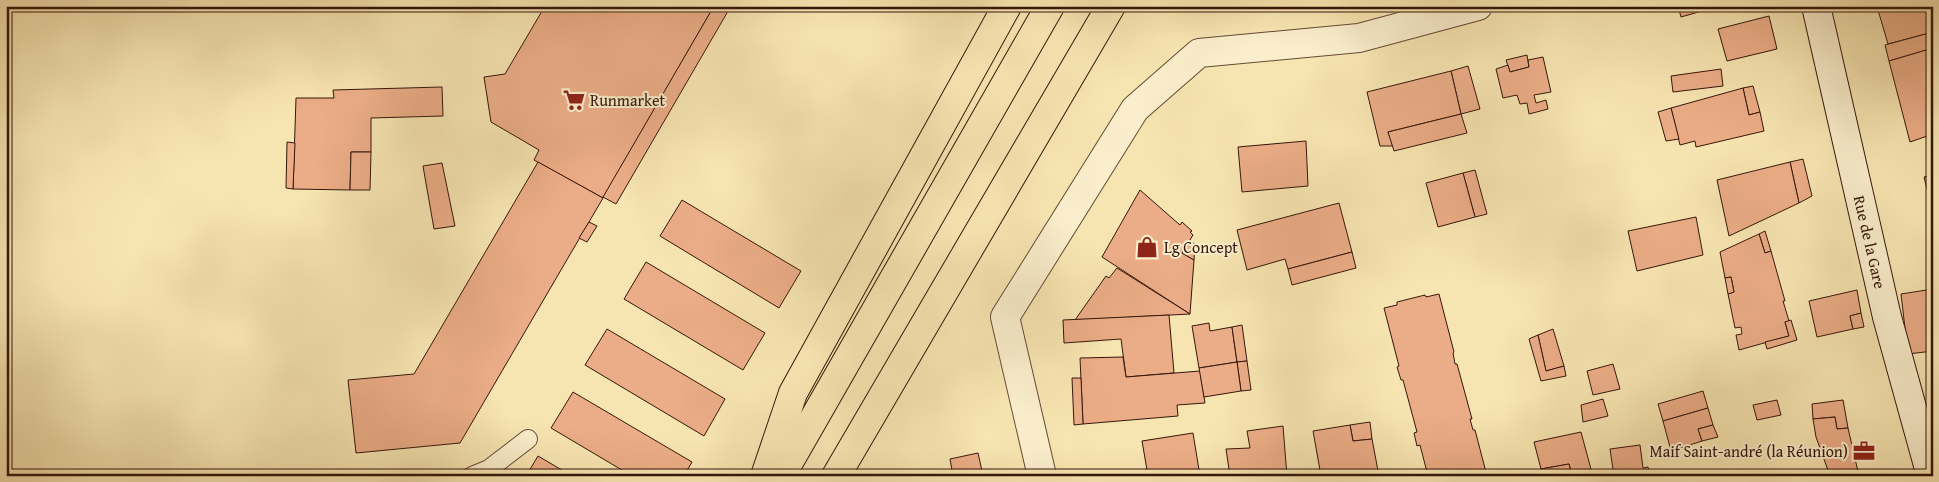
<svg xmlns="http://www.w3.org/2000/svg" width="1939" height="482" viewBox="0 0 1939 482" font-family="'Gentium Book Plus',serif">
	<rect width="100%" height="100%" fill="#f7e5b1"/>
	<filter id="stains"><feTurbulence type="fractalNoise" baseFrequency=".004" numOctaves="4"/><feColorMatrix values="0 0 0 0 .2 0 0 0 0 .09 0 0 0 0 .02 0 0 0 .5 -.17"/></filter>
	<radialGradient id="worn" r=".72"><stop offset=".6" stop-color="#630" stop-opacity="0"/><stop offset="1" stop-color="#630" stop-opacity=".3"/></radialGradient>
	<g fill="#ebad87" stroke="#36160a">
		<polygon points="545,6 714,6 603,198 534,160 539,150 491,122 484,77 505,74"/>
		<polygon points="714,6 731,6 616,204 603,197"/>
		<polygon points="1678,6 1701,6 1702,11 1681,17"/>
		<polygon points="1890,6 1933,6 1933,32 1888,44 1878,10"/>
		<polygon points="1769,16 1777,49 1727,61 1718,29"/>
		<polygon points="1933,32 1933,48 1889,61 1885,45"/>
		<polygon points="1933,48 1933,134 1910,142 1889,61"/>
		<polygon points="1527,55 1529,67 1510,72 1506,60"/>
		<polygon points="1543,57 1551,92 1534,95 1536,103 1546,100 1548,109 1529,114 1527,103 1520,104 1517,95 1503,98 1496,69 1508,65 1510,72 1529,67 1528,60"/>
		<polygon points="1468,66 1480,109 1461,114 1451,71"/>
		<polygon points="1721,69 1723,86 1673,92 1671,76"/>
		<polygon points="1451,71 1461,114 1388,132 1393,146 1380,146 1367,92"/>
		<polygon points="1753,86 1760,112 1749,115 1743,88"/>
		<polygon points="442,87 443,116 371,118 371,152 351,152 350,190 293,189 296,98 334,98 333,90"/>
		<polygon points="1743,88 1749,115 1760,112 1764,131 1696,147 1695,141 1680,145 1671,108"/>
		<polygon points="1671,108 1679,139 1666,141 1658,112"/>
		<polygon points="1461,114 1467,133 1394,151 1388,132"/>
		<polygon points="1306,141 1308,186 1242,192 1238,147"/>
		<polygon points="287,142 295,143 293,189 286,188"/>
		<polygon points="351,152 371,152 370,190 350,190"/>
		<polygon points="1803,159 1812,196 1799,203 1790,162"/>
		<polygon points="538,162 603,198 460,443 356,453 348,380 414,374"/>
		<polygon points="1790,162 1799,203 1729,236 1717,180"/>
		<polygon points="442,163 455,226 434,229 423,166"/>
		<polygon points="1475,170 1487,214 1475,217 1463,173"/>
		<polygon points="1463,173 1475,217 1438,227 1426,183"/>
		<polygon points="1933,175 1933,195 1929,197 1924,177"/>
		<polygon points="1140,190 1180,225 1182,222 1192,231 1190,232 1193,235 1182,253 1194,260 1190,314 1102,257"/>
		<polygon points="682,200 801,271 779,308 660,236"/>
		<polygon points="1339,203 1352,252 1288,269 1285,259 1247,270 1237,230"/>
		<polygon points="1696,217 1703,255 1637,271 1628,231"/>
		<polygon points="589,222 597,226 587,242 579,238"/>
		<polygon points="1765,231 1771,251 1765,253 1759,234"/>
		<polygon points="1759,234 1765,253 1771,251 1785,301 1783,301 1789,321 1785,322 1789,336 1739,350 1736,335 1742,334 1741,327 1735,328 1728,294 1734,292 1731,277 1725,278 1720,252"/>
		<polygon points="1190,241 1195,244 1194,260 1182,253"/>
		<polygon points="1352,252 1356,268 1292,285 1288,269"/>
		<polygon points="646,262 765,333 743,370 624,299"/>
		<polygon points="1117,268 1190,314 1075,320 1106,276 1109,278"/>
		<polygon points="1731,277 1734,292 1728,294 1725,278"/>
		<polygon points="1933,289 1933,351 1908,354 1901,294"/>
		<polygon points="1857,290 1861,313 1850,316 1853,329 1817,337 1809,301"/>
		<polygon points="1439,294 1454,352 1453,353 1455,364 1457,364 1472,419 1470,419 1473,430 1475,430 1487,476 1428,476 1420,445 1417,446 1414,433 1417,432 1403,380 1401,380 1397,367 1399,366 1384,308 1397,305 1397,302 1425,295 1426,297"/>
		<polygon points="1861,313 1864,327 1853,329 1850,316"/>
		<polygon points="1169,315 1174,373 1126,377 1121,339 1064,343 1063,320"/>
		<polygon points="1791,320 1797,340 1767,349 1765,342 1789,336 1785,322"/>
		<polygon points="1209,323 1210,331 1232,327 1237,362 1199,368 1192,326"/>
		<polygon points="1242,325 1247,361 1237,362 1232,327"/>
		<polygon points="607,329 725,399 704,436 585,365"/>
		<polygon points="1553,329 1564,366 1546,371 1538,335"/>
		<polygon points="1538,335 1546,371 1564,366 1566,376 1541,381 1529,339"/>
		<polygon points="1123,357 1126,377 1200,371 1205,403 1177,405 1178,416 1083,424 1080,358"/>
		<polygon points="1247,361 1251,390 1241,391 1237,362"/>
		<polygon points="1237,362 1241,391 1204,397 1199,368"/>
		<polygon points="1613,364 1620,389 1593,395 1587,371"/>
		<polygon points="1072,378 1081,378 1083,424 1074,425"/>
		<polygon points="1703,391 1708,408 1663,421 1658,404"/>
		<polygon points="573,392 692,462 684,476 632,476 551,428"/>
		<polygon points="1603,399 1608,416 1583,422 1581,405"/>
		<polygon points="1777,400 1781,415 1757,420 1753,405"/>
		<polygon points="1843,400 1848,428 1837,429 1835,417 1813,419 1812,404"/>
		<polygon points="1708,408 1713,425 1698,429 1702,441 1671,451 1663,421"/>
		<polygon points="1835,417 1837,429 1848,428 1859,476 1830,476 1816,437 1813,419"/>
		<polygon points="1370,422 1372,439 1353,441 1350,425"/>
		<polygon points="1350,425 1353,441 1372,439 1379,476 1321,476 1313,431"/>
		<polygon points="1713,425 1718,437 1702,441 1698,429"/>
		<polygon points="1283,426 1287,476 1230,476 1226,449 1250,448 1247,431"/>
		<polygon points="1581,432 1592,473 1572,476 1569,464 1541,469 1534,442"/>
		<polygon points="1193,433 1200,476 1124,476 1123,473 1147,470 1142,441"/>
		<polygon points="1640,445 1643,468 1648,467 1650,476 1614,476 1610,449"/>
		<polygon points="978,453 982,471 953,476 950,459"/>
		<polygon points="538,456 572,476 526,476"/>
		<polygon points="1569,464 1572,476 1543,476 1541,469"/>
		<polygon points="988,470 989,476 961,476 982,471"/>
	</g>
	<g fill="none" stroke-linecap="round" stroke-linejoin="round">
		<g stroke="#664a34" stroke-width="20">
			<polyline id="lane" points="472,476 489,469 528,439"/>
		</g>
		<g stroke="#664a34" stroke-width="30">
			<polyline id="street" points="1042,476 1005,317 1135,109 1199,53 1359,38 1478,6"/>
		</g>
		<g stroke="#36160a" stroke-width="30">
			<polyline id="secondary" points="1816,6 1887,317 1931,476"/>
		</g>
		<g stroke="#36160a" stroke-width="30">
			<g id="highway">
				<polyline points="765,476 793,393 1007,6"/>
				<polyline points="781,476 1050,6"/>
				<polyline points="836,476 1111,6"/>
			</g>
		</g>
		<use href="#lane" stroke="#faeecc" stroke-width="18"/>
		<use href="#street" stroke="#faeecc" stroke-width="28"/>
		<use href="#secondary" stroke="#faeecc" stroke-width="28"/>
		<use href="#highway" stroke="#f7e5b1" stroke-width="28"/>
	</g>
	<defs>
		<g id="supermarket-bare" transform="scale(1.725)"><path d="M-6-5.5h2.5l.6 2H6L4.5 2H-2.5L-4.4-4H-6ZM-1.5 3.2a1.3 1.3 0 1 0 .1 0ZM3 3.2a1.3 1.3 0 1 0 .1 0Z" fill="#8f2418" stroke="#faeecc" stroke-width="2.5" paint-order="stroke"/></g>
		<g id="shop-bare" transform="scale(1.725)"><path d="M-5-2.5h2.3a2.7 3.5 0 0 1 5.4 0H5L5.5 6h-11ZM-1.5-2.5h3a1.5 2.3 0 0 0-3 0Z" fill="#8f2418" stroke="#faeecc" stroke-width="2.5" paint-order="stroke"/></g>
		<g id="office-bare" transform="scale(1.725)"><path d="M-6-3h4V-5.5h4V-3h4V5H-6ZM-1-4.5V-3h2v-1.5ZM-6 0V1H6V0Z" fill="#8f2418" stroke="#faeecc" stroke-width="2.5" paint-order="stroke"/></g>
	</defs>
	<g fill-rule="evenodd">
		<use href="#supermarket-bare" x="574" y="100"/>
		<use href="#shop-bare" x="1147" y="247"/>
		<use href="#office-bare" x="1864" y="451"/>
	</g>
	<g text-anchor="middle" stroke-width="4" stroke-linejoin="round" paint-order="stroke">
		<g font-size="16" fill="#36160a" stroke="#faeecc" text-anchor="start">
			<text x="590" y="106">Runmarket</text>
			<text x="1164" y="253">Lg Concept</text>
			<text x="1848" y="457" text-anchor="end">Maif Saint-andré (la Réunion)</text>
		</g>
		<g font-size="16" fill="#36160a" stroke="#faeecc">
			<text transform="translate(1870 242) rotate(77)" y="6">Rue de la Gare</text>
		</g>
	</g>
	<rect width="1939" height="482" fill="none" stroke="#f7e5b1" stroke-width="25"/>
	<rect x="8" y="8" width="1924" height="467" fill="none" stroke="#36160a" stroke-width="2.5"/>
	<rect x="12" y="12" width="1914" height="457" fill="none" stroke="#36160a"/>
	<rect width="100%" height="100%" filter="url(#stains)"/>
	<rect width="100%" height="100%" fill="url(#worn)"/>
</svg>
